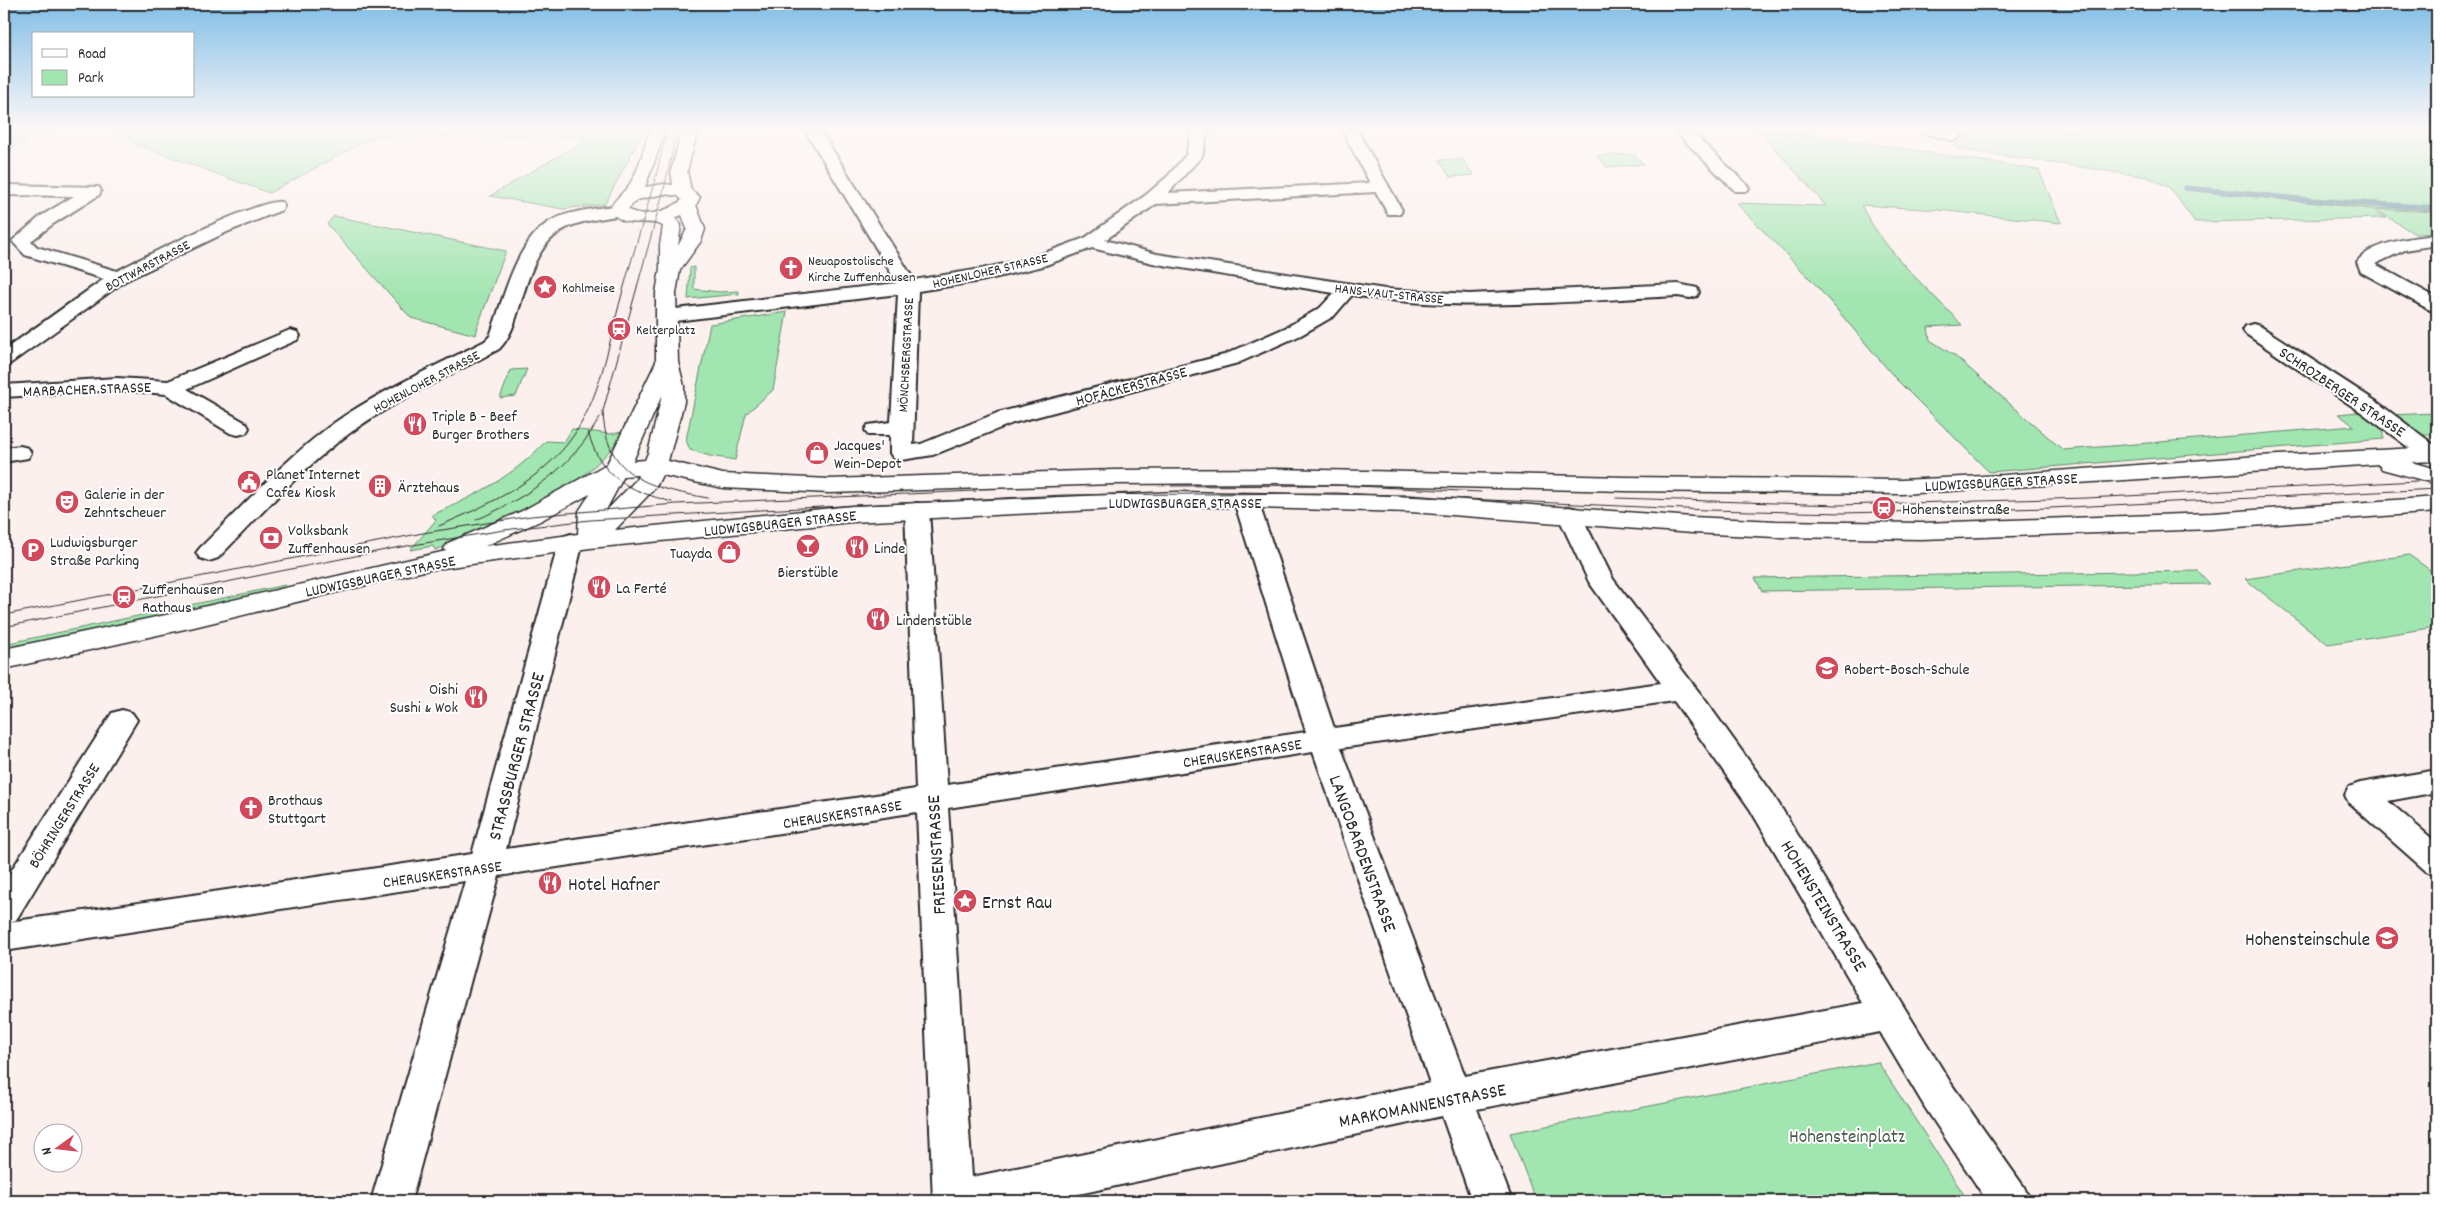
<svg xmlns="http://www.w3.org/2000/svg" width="2441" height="1205" viewBox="0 0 2441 1205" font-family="Dekko,sans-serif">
	<rect width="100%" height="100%" fill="#fbf0ed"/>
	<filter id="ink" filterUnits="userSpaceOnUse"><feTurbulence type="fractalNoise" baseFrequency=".02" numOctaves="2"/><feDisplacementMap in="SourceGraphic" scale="10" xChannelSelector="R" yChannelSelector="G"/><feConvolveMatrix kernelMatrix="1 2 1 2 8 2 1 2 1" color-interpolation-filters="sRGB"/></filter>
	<g filter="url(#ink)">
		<g fill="#a1e5b0" stroke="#66886e">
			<polygon points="4,130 49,130 40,131 4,153"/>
			<polygon points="111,130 644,130 605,204 563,209 490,196 587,139 565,136 375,136 269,193 135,144 120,131"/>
			<path d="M1758,130L1835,138L2039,170L2061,223L1938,210L1861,205C1884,251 1927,288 1962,325L1928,327L1930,340L1955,356L2063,450L2354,426L2338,414L2359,412L2383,428V439L1989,472L1896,379L1815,284L1736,203L1826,206Z"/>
			<polygon points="1945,130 2437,130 2437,211 2371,208 2191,190 2372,209 2387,218 2195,222 2170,188 2148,177 1957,149 1952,134"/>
			<polygon points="1634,154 1644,164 1607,167 1597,156"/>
			<polygon points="1462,159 1474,175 1450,177 1439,160"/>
			<polygon points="2375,209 2437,212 2437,233 2415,234"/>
			<polygon points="334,216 506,251 478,325 476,335 411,318 327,224"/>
			<polygon points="694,267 694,289 719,292 739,291 739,294 688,299 690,268"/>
			<polygon points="787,312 773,390 746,414 735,460 710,456 690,450 686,440 710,324"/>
			<polygon points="527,369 516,396 500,398 511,370"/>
			<polygon points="2437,413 2437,435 2418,435 2389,415"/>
			<path d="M572,429L610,434L623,432C590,489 496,527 435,550L433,546L410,550L436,520L432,515C475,496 514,476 546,441L564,442Z"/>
			<polygon points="2409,555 2437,575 2437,627 2328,644 2245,579"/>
			<polygon points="2198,571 2210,584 1762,591 1755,578"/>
			<polygon points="285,585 286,588 4,650 4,644"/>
			<polygon points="1878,1062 1968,1201 1536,1201 1510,1133"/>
		</g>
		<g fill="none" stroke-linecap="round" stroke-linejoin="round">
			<polyline stroke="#638d9d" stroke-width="5.5" points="2186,188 2309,200 2437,208"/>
			<g stroke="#2b2b2b" stroke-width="4">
				<g id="street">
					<path d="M805,130H820L914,280L981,269L1031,258L1085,238L1146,195L1168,176L1186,155L1192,130H1208L1202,156L1168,193L1370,183L1342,130H1357L1402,210L1400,214H1388L1376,192L1156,204L1105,240L1157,254L1385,289L1469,294L1678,284L1697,288L1699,292L1697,296L1690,298L1678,296C1569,301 1460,313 1352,295L1334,316L1301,335L1238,363L1013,423L933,455L901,460L893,458L890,453V435H868L865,430L868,425L891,422L898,294L667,322L660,320L657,316L660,312L667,310L897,283ZM1092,248L1157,264L1334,293L1320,308L1287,327L1224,355L997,413L921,444L913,445L918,291L981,281L1043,266Z"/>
					<polygon points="1674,130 1690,130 1747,185 1749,188 1747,191 1735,191"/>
					<polygon points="1922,130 1949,130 1959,133 1962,136 1954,141 1924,133"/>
					<path d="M4,185L99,187L101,191L99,195L53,224L31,241L37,247L117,271C142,258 262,197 282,202L284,206L282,210L227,232L125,281L11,363L4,365V350L104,279L25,255L12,241L41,216L74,196L4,195Z"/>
					<path d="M619,205L625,206L627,210L625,214C609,218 592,219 576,224C540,235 530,272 520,305C515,321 511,337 499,349C449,376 396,399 350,433C301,469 260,515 218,558L209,561L200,558L196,553L200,548C244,505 285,459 334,423C381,390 434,367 485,341L490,336C503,301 515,243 549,222C569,210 597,209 619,205Z"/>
					<path d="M2437,235V245L2405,250L2375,264L2437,298V312L2430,310L2361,272L2357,262C2371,242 2415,237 2437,235Z"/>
					<polygon points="2253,324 2260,326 2377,402 2437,447 2437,460 2424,459 2361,412 2246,334 2243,330 2246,326"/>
					<polygon points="290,330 297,332 300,336 297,340 187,389 246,423 249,428 246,433 238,435 230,433 166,394 117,390 4,397 4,385 117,378 168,381"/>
					<polygon points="20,446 28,448 31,453 28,458 4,462 4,448"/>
					<path d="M1246,494L1254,496L1258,501L1334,728L1661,683L1589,582L1557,514L1560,509L1569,507L1578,509L1613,579L1705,700L1772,793L1952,1085L2024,1187L2030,1201H1987L1926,1109L1880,1032L1477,1109L1512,1201H1472L1442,1116L1046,1201H933L917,812L499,876L411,1201H371L465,881L4,951V882L112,713L122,710L132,713L137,720L16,920L9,922L472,854L559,542L562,537L571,534L580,537L583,542L506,849L916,789L905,510L908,505L917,503L926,505L929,510L947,785L1306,732L1234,501L1238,496ZM1674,701L1750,809L1863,1003L1465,1076L1341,748ZM1313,752L1430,1083L972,1177L948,808Z"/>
					<polygon points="2437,770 2437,792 2388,801 2437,843 2437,875 2426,871 2349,803 2345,795 2349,787 2360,783"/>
				</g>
			</g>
			<g stroke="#2b2b2b" stroke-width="3">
				<path id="secondary" d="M650,130H666L645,187L664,184L673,185L671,171L682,130H698L687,171L691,190L700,197L696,205L705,229L701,241L680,270L676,293L678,362L684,386V402L668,461L723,474L830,479L1114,470L1277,469L1626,477L1901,480L2004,475L2259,456L2437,447V461L2412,462L2437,469V484L2382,469L2379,464L1901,494L1626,491L1277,483L1114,484L830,493L723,488L662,475L656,487L615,530L852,506L1177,492L1411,496L1692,517L1776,521L1921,523L2212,513L2437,497V512L2212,529L1921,539L1776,537L1692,533L1411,512L1177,506L852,522L590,548L428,570L194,627L4,669V649L194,609L446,551L444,549L448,543L522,511L607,464L656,362V293L660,269V245L663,226C646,217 625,231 610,210C614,198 625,193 631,182C640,167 644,147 650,130ZM664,194L678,196L682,200C670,210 643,220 628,209L637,200ZM682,215L687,229L678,246L681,225L675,218ZM662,395L648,453L645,460L633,461ZM638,475L636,480L605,512L624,476ZM590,494L579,511L578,534L485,546L540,521Z"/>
			</g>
			<use href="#street" fill="#fff" fill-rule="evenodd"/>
			<use href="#secondary" fill="#fff" fill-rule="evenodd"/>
			<g stroke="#2b2b2b" stroke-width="1">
				<path d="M677,130L664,189L603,411C605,478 651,488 708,498"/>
				<path d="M588,432C601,478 628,490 672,502"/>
				<polyline points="1171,486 1337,485 1481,492"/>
				<polyline points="1616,498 1838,505 2087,498 2437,480"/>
				<path d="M476,520C528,497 572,468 600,417"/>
				<path d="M439,526C485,506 536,484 568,443C601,401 608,344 622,294C637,239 655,186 667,130"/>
				<polyline points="4,615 423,533 531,516 676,504 976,491"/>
				<polyline points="4,627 395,548 504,530 590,520 761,510 1064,495 1337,493 1707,510 1843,513 2050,508 2437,489"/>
			</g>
		</g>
	</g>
	<linearGradient id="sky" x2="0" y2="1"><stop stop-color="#81bee8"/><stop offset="0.43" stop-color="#fdf8f7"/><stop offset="1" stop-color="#fdf8f7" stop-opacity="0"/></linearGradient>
	<rect width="2441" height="299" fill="url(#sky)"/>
	<defs>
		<g id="church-disc" transform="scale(1.25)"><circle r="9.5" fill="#d1495b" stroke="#fff"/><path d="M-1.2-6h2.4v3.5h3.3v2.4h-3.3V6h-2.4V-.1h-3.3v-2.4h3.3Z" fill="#fff"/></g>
		<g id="sight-disc" transform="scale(1.25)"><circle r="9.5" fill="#d1495b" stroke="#fff"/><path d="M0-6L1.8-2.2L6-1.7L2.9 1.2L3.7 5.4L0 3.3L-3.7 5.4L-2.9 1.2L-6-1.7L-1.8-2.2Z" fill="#fff"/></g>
		<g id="station-disc" transform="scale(1.25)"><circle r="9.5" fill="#d1495b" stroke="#fff"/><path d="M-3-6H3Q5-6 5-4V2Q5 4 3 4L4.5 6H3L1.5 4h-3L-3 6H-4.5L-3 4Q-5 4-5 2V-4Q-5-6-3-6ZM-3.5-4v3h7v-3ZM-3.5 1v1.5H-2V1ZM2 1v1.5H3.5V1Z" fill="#fff"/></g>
		<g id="restaurant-disc" transform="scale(1.25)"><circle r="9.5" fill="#d1495b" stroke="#fff"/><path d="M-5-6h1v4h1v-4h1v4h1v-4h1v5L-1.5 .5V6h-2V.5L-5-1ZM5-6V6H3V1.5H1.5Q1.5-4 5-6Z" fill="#fff"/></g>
		<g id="shop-disc" transform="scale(1.25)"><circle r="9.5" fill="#d1495b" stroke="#fff"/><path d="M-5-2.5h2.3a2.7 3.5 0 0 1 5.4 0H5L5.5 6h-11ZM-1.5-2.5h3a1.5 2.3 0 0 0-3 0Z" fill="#fff"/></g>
		<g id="civic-disc" transform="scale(1.25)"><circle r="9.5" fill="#d1495b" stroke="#fff"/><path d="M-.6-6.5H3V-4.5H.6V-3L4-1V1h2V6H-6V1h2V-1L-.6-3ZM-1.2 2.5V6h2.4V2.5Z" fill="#fff"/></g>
		<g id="building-disc" transform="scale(1.25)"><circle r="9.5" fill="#d1495b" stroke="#fff"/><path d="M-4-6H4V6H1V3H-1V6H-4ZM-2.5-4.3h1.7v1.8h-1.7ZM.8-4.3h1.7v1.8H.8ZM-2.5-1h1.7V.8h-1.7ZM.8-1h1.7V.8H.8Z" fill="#fff"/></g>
		<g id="theatre-disc" transform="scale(1.25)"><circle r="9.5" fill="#d1495b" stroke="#fff"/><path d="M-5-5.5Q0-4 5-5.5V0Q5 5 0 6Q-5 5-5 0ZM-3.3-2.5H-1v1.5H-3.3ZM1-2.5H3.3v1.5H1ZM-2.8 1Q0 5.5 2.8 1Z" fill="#fff"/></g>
		<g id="bank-disc" transform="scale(1.25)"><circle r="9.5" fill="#d1495b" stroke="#fff"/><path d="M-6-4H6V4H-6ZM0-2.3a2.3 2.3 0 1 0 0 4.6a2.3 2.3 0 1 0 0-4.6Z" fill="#fff"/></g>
		<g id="bar-disc" transform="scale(1.25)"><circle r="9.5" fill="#d1495b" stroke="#fff"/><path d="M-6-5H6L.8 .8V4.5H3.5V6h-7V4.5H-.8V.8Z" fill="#fff"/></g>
		<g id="parking-disc" transform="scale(1.25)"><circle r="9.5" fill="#d1495b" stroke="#fff"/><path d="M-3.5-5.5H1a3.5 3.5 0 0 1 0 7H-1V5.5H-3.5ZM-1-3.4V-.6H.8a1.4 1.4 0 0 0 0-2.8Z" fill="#fff"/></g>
		<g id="school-disc" transform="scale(1.25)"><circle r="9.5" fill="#d1495b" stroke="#fff"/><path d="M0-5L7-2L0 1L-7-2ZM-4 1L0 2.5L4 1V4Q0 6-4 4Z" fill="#fff"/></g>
	</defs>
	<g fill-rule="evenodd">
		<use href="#church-disc" x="791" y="268"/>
		<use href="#sight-disc" x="545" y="287"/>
		<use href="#station-disc" x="619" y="329"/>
		<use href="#restaurant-disc" x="415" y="424"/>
		<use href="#shop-disc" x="817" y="453"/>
		<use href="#civic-disc" x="249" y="482"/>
		<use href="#building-disc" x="380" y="486"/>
		<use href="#theatre-disc" x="67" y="502"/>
		<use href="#station-disc" x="1884" y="508"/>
		<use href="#bank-disc" x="271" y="538"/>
		<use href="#bar-disc" x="808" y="546"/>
		<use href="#restaurant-disc" x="857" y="547"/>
		<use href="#parking-disc" x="33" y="550"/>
		<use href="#shop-disc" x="729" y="552"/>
		<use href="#restaurant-disc" x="599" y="587"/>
		<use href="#station-disc" x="124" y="597"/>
		<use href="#restaurant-disc" x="878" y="619"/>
		<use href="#school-disc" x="1827" y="668"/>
		<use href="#restaurant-disc" x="476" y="697"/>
		<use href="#church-disc" x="251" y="808"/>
		<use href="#restaurant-disc" x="550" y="883"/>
		<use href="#sight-disc" x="965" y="901"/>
		<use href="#school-disc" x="2387" y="938"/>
	</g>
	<g text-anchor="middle" stroke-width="4" stroke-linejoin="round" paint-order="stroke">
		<g font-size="14" fill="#2b2b2b" stroke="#fff" text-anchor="start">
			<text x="808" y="265">Neuapostolische<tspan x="808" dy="16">Kirche Zuffenhausen</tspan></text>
			<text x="562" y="292">Kohlmeise</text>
			<text x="636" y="334">Kelterplatz</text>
		</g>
		<g font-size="14" fill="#2b2b2b" stroke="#fff">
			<text transform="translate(147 265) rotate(-28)" y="5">BOTTWARSTRASSE</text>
			<text transform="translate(990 270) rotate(-13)" y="5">HOHENLOHER STRASSE</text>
			<text transform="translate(1389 293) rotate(6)" y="5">HANS-VAUT-STRASSE</text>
			<text transform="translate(905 355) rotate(-87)" y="5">MÖNCHSBERGSTRASSE</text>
			<text transform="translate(426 381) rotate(-28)" y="5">HOHENLOHER STRASSE</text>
		</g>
		<g font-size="16" fill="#2b2b2b" stroke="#fff">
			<text transform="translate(1131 385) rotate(-15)" y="6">HOFÄCKERSTRASSE</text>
			<text transform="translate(87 388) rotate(-2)" y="6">MARBACHER STRASSE</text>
			<text transform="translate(2343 391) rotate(34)" y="6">SCHROZBERGER STRASSE</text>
			<text transform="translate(2001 481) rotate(-3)" y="6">LUDWIGSBURGER STRASSE</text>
			<text x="1185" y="508">LUDWIGSBURGER STRASSE</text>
			<text transform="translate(780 522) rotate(-6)" y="6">LUDWIGSBURGER STRASSE</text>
			<text transform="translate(380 575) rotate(-12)" y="6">LUDWIGSBURGER STRASSE</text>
			<text transform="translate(1242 752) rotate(-9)" y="6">CHERUSKERSTRASSE</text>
			<text transform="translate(842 813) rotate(-9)" y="6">CHERUSKERSTRASSE</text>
			<text transform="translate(63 815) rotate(-58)" y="6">BÖHRINGERSTRASSE</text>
			<text transform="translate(442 873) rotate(-8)" y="6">CHERUSKERSTRASSE</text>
		</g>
		<g font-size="16" fill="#2b2b2b" stroke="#fff" text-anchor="start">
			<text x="432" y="421">Triple B - Beef<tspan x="432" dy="18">Burger Brothers</tspan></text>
			<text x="834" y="450">Jacques'<tspan x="834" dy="18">Wein-Depot</tspan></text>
			<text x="266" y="479">Planet Internet<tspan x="266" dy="18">Cafe&amp; Kiosk</tspan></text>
			<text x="398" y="492">Ärztehaus</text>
			<text x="84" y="499">Galerie in der<tspan x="84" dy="18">Zehntscheuer</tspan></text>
			<text x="1902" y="514">Hohensteinstraße</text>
			<text x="288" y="535">Volksbank<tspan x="288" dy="18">Zuffenhausen</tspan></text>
			<text x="50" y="547">Ludwigsburger<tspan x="50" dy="18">Straße Parking</tspan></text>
			<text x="874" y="553">Linde</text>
			<text x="712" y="558" text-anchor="end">Tuayda</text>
			<text x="808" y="577" text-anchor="middle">Bierstüble</text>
			<text x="616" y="593">La Ferté</text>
			<text x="142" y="594">Zuffenhausen<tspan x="142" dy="18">Rathaus</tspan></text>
			<text x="896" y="625">Lindenstüble</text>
			<text x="1844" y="674">Robert-Bosch-Schule</text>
			<text x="458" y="694" text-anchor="end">Oishi<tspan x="458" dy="18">Sushi &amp; Wok</tspan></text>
			<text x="268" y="805">Brothaus<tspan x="268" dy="18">Stuttgart</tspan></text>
		</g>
		<g font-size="19" fill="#2b2b2b" stroke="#fff">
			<text transform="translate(515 756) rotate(-75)" y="7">STRASSBURGER STRASSE</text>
			<text transform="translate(1364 853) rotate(70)" y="7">LANGOBARDENSTRASSE</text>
			<text transform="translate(935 855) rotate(-93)" y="7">FRIESENSTRASSE</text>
			<text transform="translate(1825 905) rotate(59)" y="7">HOHENSTEINSTRASSE</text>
			<text transform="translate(1422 1104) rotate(-11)" y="7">MARKOMANNENSTRASSE</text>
		</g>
		<g font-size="19" fill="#2b2b2b" stroke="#fff" text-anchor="start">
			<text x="568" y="890">Hotel Hafner</text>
			<text x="982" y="908">Ernst Rau</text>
			<text x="2370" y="945" text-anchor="end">Hohensteinschule</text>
		</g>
		<g font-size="19" fill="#485a4c" stroke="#fff">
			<text x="1847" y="1142">Hohensteinplatz</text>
		</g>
	</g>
	<rect width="2441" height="1205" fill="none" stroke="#fff" stroke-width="20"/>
	<rect x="10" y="10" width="2421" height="1185" fill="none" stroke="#2b2b2b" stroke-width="2" filter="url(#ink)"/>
	<rect x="32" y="32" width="162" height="65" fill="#ffffff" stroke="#aaaaaa"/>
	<rect x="42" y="49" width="25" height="8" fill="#ffffff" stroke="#aaaaaa"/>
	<text x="78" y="58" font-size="15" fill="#2b2b2b">Road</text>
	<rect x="42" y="70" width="25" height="15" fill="#a1e5b0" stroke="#aaaaaa"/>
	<text x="78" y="82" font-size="15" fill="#2b2b2b">Park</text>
	<g transform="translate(58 1148) rotate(255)"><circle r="24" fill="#ffffff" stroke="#aaaaaa"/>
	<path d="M0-4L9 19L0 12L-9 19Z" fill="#d1495b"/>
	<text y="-8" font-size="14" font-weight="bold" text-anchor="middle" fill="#2b2b2b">N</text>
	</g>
</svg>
